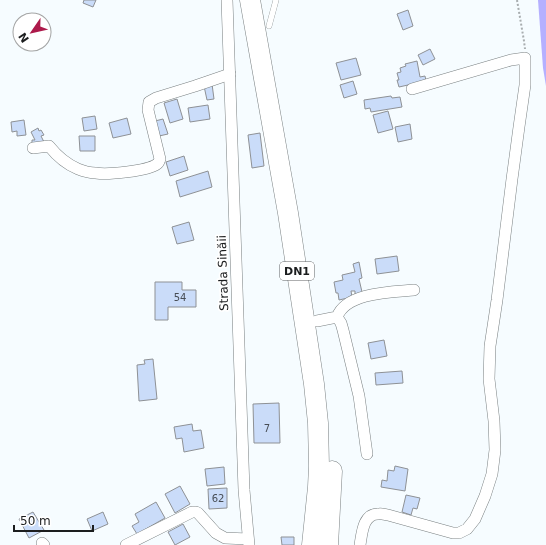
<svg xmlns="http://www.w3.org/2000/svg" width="546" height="545" viewBox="0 0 546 545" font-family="'DejaVu Sans',sans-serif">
	<rect width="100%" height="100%" fill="#f6fcff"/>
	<polygon fill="#b5b0ff" points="538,0 546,0 546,86 543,68"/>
	<g fill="#cadcf9" stroke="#8e9195">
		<polygon points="84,0 96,0 93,7 83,3"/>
		<polygon points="408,10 413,26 403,30 397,14"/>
		<polygon points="430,49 435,59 423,65 418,55"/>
		<polygon points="356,58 361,75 341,80 336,63"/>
		<polygon points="417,61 420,77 425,76 426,81 399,87 397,80 399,80 397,73 401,72 400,68 406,66 405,64"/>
		<polygon points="353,81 357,94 344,98 340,85"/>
		<polygon points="212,84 214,99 207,100 204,86"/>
		<polygon points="391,96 392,98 400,97 402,107 371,112 370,108 365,109 364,100"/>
		<polygon points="177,99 183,119 170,123 164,103"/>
		<polygon points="208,105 210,119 190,122 188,108"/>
		<polygon points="388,111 393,129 378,133 373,115"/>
		<polygon points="95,116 97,129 84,131 82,118"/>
		<polygon points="127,118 131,134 113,138 109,123"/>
		<polygon points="163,119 168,134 159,136 155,121"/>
		<polygon points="24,120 26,135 17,136 17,131 12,132 11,122"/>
		<polygon points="410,124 412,139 398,142 395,127"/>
		<polygon points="38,128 39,131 41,130 44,135 41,136 44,142 32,144 32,140 35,140 31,132"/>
		<polygon points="260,133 264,166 252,168 248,135"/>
		<polygon points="79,136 95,136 95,151 80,151"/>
		<polygon points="184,156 188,170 170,176 166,162"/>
		<polygon points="208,171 212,187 180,197 176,181"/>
		<polygon points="189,222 194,240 177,244 172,227"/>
		<polygon points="397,256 399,271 377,274 375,259"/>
		<polygon points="359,262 362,278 359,279 362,292 357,295 355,294 355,291 351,291 352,297 339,300 338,293 336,293 334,282 343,280 342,275 355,272 353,264"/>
		<polygon points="155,282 182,282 182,290 196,290 196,307 168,307 168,320 155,320"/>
		<polygon points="384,340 387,356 371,359 368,343"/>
		<polygon points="153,359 157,399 139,401 137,365 145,364 144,360"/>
		<polygon points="402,371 403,383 376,385 375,373"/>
		<polygon points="279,403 280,443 254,443 253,404"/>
		<polygon points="192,424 193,431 201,430 204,448 184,452 182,438 176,439 174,427"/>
		<polygon points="395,466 408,469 405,491 381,487 382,480 387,481 388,470 394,471"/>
		<polygon points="224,467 225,484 207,486 205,469"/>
		<polygon points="180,486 190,504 175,513 165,494"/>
		<polygon points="227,488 227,508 209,509 208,489"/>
		<polygon points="406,495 420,498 417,509 413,508 411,515 402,512"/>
		<polygon points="156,502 165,518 137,534 132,526 139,522 135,514"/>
		<polygon points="33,512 44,530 29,538 19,519"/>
		<polygon points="103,512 108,524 92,531 87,519"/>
		<polygon points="183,524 190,537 175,545 168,532"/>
		<polygon points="281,537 294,537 294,545 282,545"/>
	</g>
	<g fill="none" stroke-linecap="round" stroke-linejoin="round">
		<g stroke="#7a8082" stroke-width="6">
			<polyline id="lane" points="269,26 276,0"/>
		</g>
		<g stroke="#7a8082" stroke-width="12">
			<g id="street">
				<polyline points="227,0 244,490 249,545"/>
				<path d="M33,148L49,146C57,156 66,164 78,169C83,171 90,173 96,173C107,175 148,171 157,164C159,163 159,161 160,159L148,110L149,102L156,98L195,86L230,74"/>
				<polyline points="337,317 341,323 343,330 359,396 367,454"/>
				<path d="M317,321L337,317C346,292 392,292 414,290"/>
				<polyline points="42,543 44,545"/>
				<polyline points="126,545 192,512 196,512 198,513 216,533 225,538 248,539"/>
				<path d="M360,545C362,533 363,514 378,514C382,513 385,515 388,515L453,533H459L467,529L475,519L485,496L492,474L495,450L494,421L489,379L490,346L497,300L512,179L519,127L525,85V58L511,60L412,89"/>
			</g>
		</g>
		<g stroke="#7a8082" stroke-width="21">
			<g id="highway">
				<polyline points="250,0 288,213 314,384 318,423 319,466 318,487 312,545"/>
				<polyline points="328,545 332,471"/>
			</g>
		</g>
		<polyline stroke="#a8adaf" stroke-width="2" stroke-dasharray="2 2" stroke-linecap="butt" points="517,0 524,41 525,49"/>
		<use href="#lane" stroke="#fff" stroke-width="5.5"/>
		<use href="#street" stroke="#fff" stroke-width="11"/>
		<use href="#highway" stroke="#fff" stroke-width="20"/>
	</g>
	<g text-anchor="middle" stroke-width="3.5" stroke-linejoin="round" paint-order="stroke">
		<g font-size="10" fill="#474d55">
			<text x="180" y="301">54</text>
			<text x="267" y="432">7</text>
			<text x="218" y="502">62</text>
		</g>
		<rect fill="#fff" stroke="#5f6162" stroke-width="1" x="280" y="262" width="34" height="18" rx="3"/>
		<g font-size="11" font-weight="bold" fill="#1b1d1e">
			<text x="297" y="275">DN1</text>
		</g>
		<g font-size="12" fill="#1b1d1e" stroke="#fff">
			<text transform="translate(223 273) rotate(-92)" y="4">Strada Sinăii</text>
		</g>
	</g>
	<g transform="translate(32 32) rotate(236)"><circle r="19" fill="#ffffff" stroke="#a4a5a5"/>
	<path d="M0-3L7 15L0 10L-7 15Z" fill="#ad1a4b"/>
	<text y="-6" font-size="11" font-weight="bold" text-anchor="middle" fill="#1b1d1e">N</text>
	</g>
	<path d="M14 525v6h79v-6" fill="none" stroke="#1b1d1e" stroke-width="2"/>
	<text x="20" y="525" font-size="12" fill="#1b1d1e" stroke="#ffffff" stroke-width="3" paint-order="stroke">50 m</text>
</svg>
